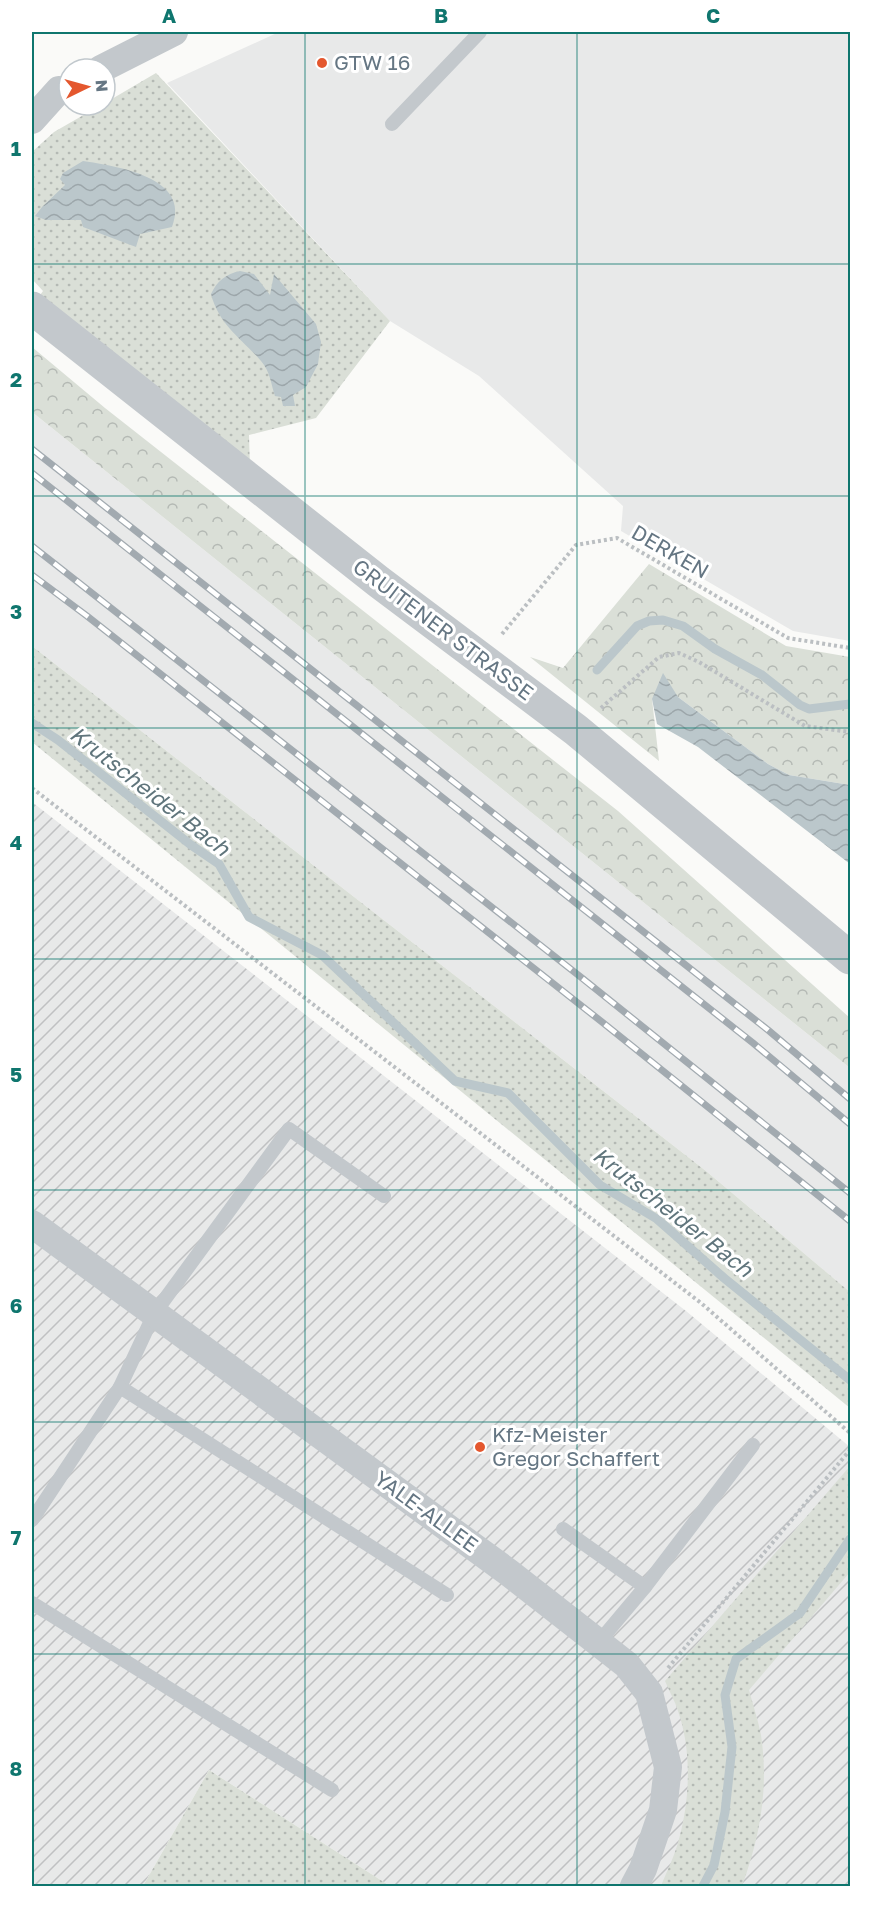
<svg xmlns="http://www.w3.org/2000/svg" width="882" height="1918" viewBox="0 0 882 1918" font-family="'Golos Text',sans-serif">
	<defs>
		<pattern id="industrial-furrows" width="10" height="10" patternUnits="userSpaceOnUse" patternTransform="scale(1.5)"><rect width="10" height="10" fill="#e8e9e9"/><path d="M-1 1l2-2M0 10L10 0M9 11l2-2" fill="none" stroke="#c0c1c2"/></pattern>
		<pattern id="green-dots" width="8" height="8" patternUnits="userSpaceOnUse" patternTransform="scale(1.5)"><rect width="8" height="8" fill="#dadfd7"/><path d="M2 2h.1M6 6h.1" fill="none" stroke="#b4b9b4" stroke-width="1.8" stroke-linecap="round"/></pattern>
		<pattern id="forest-crowns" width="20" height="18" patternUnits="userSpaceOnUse" patternTransform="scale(1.5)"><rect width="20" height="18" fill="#dadfd7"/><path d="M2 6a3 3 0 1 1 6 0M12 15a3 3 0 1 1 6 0" fill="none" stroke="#b4b9b4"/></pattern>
		<pattern id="water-waves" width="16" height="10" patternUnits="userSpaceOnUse" patternTransform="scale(1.5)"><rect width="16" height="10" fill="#bbc7cb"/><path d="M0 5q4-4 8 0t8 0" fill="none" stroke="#9ca6aa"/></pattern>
	</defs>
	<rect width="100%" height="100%" fill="#fafaf8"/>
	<g fill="#e8e9e9">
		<polygon points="279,32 850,32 850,641 793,631 621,531 623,506 479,376 390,321 167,83"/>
		<polygon points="32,412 850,1068 850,1292 706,1171 32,646"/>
	</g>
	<polygon fill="url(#industrial-furrows)" points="32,802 686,1311 850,1447 850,1886 390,1886 209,1770 143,1886 32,1886"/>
	<g fill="url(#green-dots)">
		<polygon points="156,73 390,321 316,418 249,435 250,468 38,298 43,291 32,279 32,152 54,132 101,105 105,105 105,103"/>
		<polygon points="32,646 706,1171 850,1292 850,1408 32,742"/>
		<path d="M850,1466V1572L749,1690C753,1705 758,1720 761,1735C769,1788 760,1837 742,1886H661C667,1871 675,1855 679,1839C690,1799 692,1751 678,1711C675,1701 669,1691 665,1681Z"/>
		<polygon points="209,1770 390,1886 143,1886"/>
	</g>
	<g fill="url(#forest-crowns)">
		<polygon points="32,347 105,408 618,811 850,1018 850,1068 32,412"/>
		<polygon points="649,564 786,646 850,657 850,785 789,775 768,764 678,697 652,699 659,761 530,657 563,668"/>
	</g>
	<g fill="url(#water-waves)">
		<path d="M83,161C116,166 192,177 172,227L140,234L136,247L83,227L81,220H46L35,216L42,207L65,185L60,179L63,173Z"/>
		<path d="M240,271L254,274L270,295L274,274L316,324L321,342L318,364L306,387L293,395L295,406H283L281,397L275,396C271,384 270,371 261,361C241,338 219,325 211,294C217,281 226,274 240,271Z"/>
		<polygon points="663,673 678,697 768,764 789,775 850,785 850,864 698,747 657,724 652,699"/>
	</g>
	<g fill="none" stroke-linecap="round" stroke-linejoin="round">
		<g stroke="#bbc7cb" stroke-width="9">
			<polyline points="597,670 637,626 649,621 663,620 683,626 715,649 762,675 800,705 809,709 850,704"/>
			<polyline points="32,723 58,740 191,845 219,864 249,917 322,955 455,1081 508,1093 600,1185 657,1219 724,1278 850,1380"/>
			<polyline points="703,1886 714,1865 725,1812 732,1747 725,1695 736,1659 800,1613 850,1539"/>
		</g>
		<g stroke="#bbbfc2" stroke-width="4" stroke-dasharray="3 3" stroke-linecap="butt">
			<polyline points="502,634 576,545 617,538 788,638 850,648"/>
			<polyline points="601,708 659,657 679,653 699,662 805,726 850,732"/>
			<polyline points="32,788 701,1303 850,1433"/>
			<polyline points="668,1668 850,1450"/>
		</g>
		<g stroke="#c3c8cc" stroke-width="14">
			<polyline points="392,124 480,32"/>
			<polyline points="384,1196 289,1129 154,1314 120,1387 447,1595"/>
			<polyline points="32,1520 120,1387"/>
			<polyline points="563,1529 645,1587"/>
			<polyline points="32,1603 332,1790"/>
			<polyline points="598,1643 645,1587 753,1445"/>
		</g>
		<g stroke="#c3c8cc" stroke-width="28">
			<polyline points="101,69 174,32"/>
			<polyline points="32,120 59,90"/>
			<polyline points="32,1224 508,1572 627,1665 649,1693 668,1767 663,1810 643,1869 634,1886"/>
		</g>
		<polyline stroke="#c3c8cc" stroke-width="33" points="32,308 379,582 576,730 850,958"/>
		<g stroke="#a2aab0" stroke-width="7">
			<g id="rail">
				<polyline points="32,449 768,1030 850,1099"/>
				<polyline points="32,473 753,1043 850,1124"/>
				<polyline points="32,546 582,978 850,1193"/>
				<polyline points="32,575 87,616 602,1022 850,1221"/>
			</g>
		</g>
		<use href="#rail" stroke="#fff" stroke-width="4.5" stroke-dasharray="14" stroke-linecap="butt"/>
	</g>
	<path fill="none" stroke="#0f766e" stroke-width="1.5" stroke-opacity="0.55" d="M305,32V1886M577,32V1886M32,264H850M32,496H850M32,728H850M32,959H850M32,1190H850M32,1422H850M32,1654H850"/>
	<g fill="#e4572e" stroke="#fff" stroke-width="2">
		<circle cx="322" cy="63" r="6"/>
		<circle cx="480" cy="1447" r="6"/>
	</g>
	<g text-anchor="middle" stroke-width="6" stroke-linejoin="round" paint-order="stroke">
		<g font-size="21" fill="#657683" stroke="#fff" text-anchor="start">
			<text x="334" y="70">GTW 16</text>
			<text x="492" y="1442">Kfz-Meister<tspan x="492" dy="24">Gregor Schaffert</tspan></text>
		</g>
		<g font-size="21" fill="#657683" stroke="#fff">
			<text transform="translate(670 552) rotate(30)" y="7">DERKEN</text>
			<text transform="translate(443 630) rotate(37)" y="7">GRUITENER STRASSE</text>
			<text transform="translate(426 1512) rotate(36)" y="7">YALE-ALLEE</text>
		</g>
		<g font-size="22" font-style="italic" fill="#60757c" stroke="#fff">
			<text transform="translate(150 791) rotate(38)" y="8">Krutscheider Bach</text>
			<text transform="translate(673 1212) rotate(38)" y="8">Krutscheider Bach</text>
		</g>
	</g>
	<rect width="882" height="1918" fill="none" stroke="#ffffff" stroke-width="66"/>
	<g transform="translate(87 87) rotate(85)"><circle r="28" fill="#ffffff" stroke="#c1c8cd" stroke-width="1.5"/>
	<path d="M0-4.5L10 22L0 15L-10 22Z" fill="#e4572e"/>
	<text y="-9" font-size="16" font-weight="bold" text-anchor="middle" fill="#657683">N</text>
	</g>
	<rect x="33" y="33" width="816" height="1852" fill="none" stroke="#0f766e" stroke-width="2"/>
	<g font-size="20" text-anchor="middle" font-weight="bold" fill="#0f766e">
		<text x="169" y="23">A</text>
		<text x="441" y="23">B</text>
		<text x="713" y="23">C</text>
		<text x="16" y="156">1</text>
		<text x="16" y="387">2</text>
		<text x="16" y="619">3</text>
		<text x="16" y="850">4</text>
		<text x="16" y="1082">5</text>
		<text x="16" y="1313">6</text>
		<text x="16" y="1545">7</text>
		<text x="16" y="1776">8</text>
	</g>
</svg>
